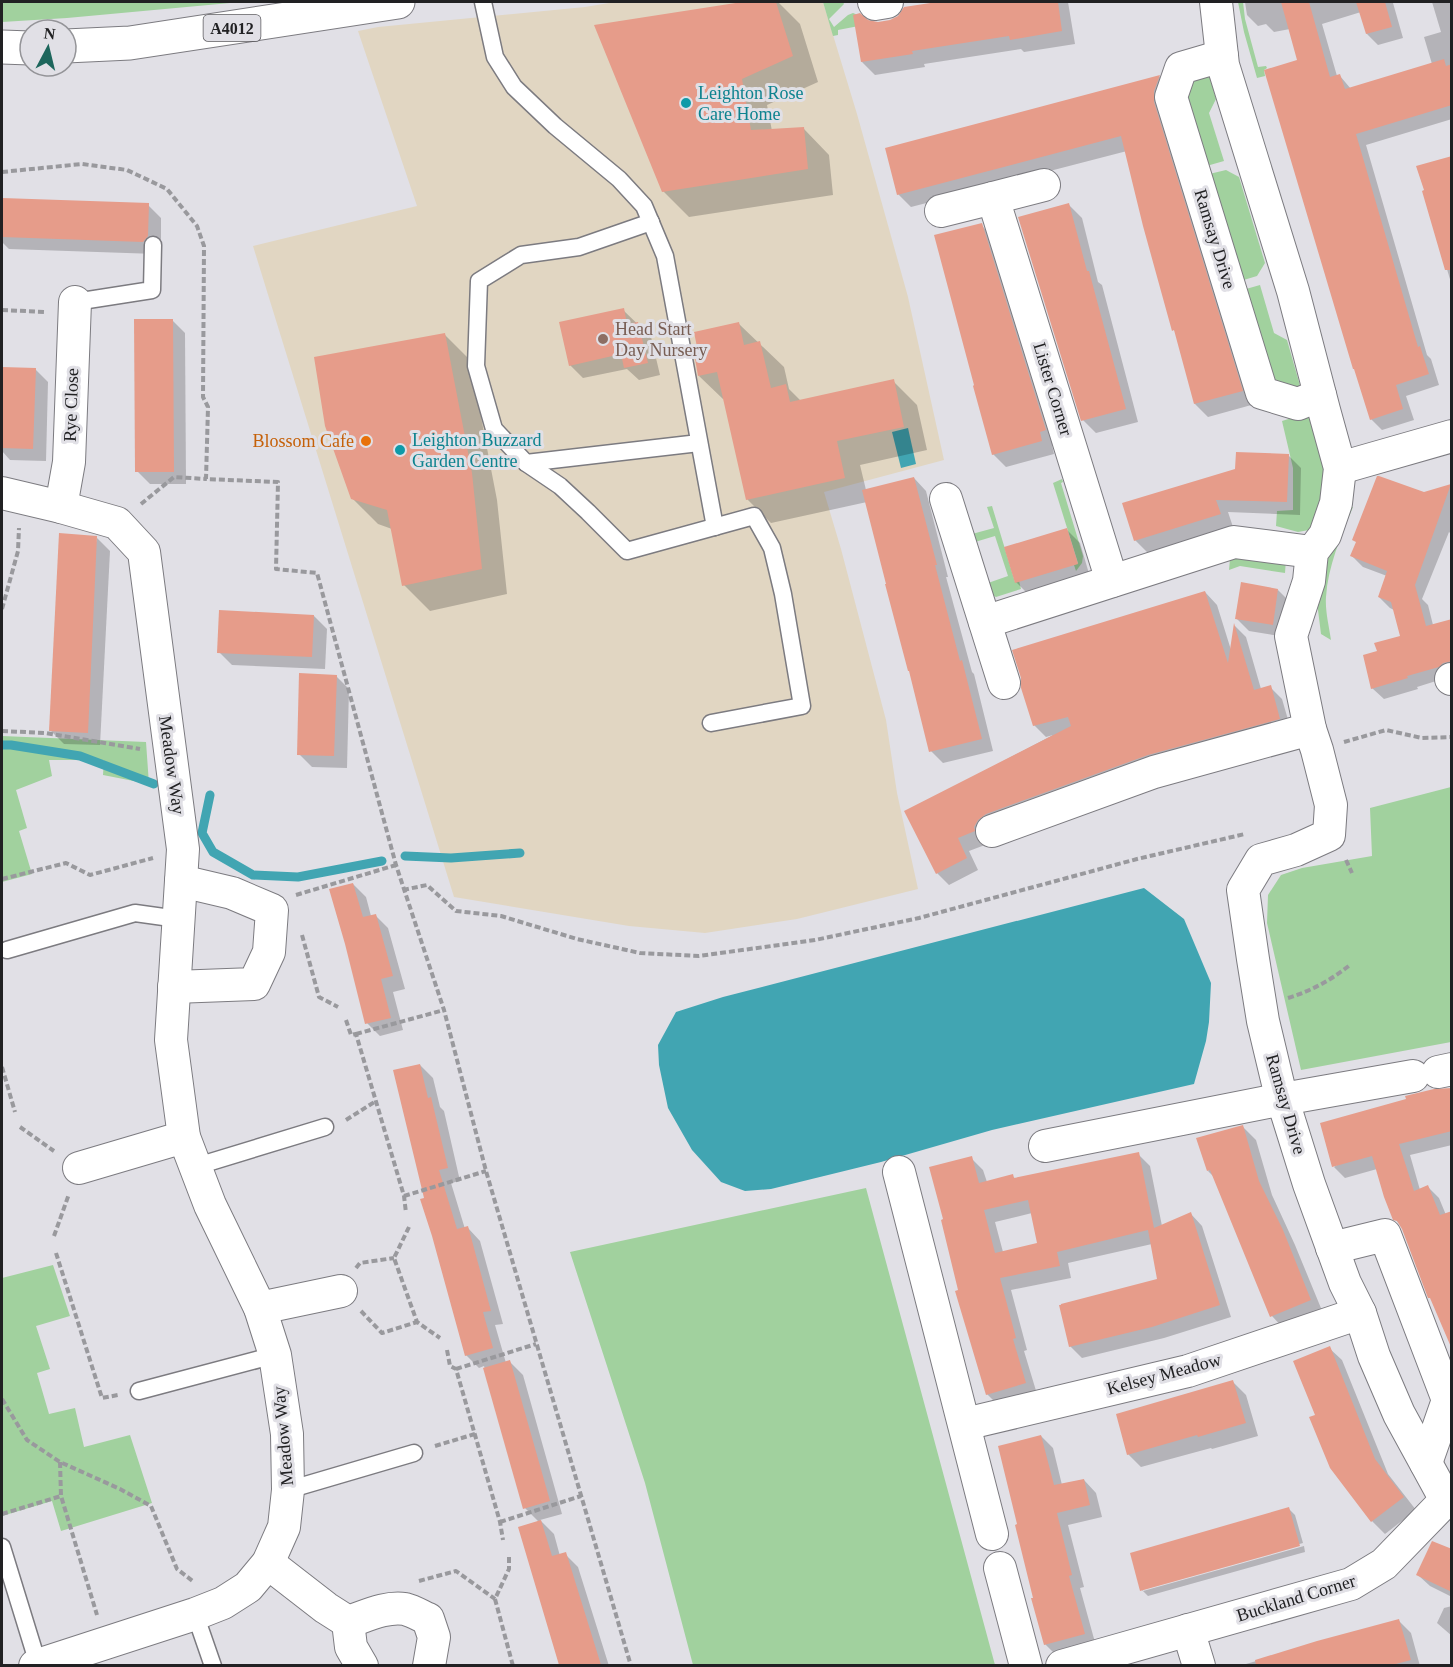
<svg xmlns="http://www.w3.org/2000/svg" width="1453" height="1667" viewBox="0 0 1453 1667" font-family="Georgia,serif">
	<rect width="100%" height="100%" fill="#e1e0e6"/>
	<polygon fill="#e1d6c2" points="615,2 823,2 857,114 908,297 944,460 824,492 841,549 886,720 897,793 918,889 797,919 705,933 629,926 454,897 253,246 417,206 358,31 378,27 585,7"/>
	<g fill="#a1d19e">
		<polygon points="2,2 241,2 67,18 2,22"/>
		<polygon points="823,2 843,2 844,4 829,19 834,27 848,15 853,13 865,18 864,25 838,30 838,35 833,36"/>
		<polygon points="1238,2 1243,2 1245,19 1258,67 1266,66 1267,68 1264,70 1265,76 1257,78 1244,32"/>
		<polygon points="1208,71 1216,99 1209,113 1224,161 1203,167 1183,97 1187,84"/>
		<polygon points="1226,170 1239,177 1265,263 1257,276 1237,282 1205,175"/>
		<polygon points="1260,285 1274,333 1287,340 1301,389 1275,387 1239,291"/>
		<polygon points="1311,412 1326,473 1317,521 1309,530 1298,532 1276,526 1277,511 1293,510 1293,468 1282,421"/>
		<polygon points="1062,479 1063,482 1061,483 1083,556 1082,563 1076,571 1074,565 1078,563 1053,483"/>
		<polygon points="992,506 1015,582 1019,581 1021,589 996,597 990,594 988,583 1008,576 995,536 975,542 972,534 994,528 987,507"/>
		<path d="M1353,507C1341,536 1328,566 1326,597C1325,611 1329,626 1331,640L1321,634L1316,594L1342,508Z"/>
		<polygon points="1252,554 1286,559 1285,573 1240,566 1229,570 1230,559"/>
		<polygon points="2,736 146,742 149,784 103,775 104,760 49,760 52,776 16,790 27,828 19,831 32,874 2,882"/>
		<polygon points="1451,787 1451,1042 1301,1070 1267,923 1268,895 1281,875 1302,868 1372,856 1370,808"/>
		<polygon points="866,1188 995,1665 693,1665 645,1483 570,1252"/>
		<polygon points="53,1265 70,1316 36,1326 50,1369 37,1373 49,1414 75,1408 84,1447 130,1435 152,1503 61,1531 52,1501 2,1516 2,1278"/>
	</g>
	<g fill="#41a5b2">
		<polygon points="908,428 916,464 901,468 892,432"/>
		<polygon points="1144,888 1184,919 1211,983 1209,1022 1206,1041 1194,1084 992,1130 881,1162 771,1189 745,1191 721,1182 692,1150 668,1108 659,1065 658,1045 676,1012 723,997"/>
	</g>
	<g fill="#0003" fill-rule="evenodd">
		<polygon points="751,2 778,2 800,24 818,82 767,105 772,131 804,129 829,155 833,195 689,217 663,191 596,26"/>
		<polygon points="931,2 1068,2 1075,44 1024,52 1021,49 924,64 925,67 875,75 862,62 867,22 877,23 890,21 931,4"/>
		<polygon points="1245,2 1399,2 1393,3 1403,38 1378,45 1367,34 1361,12 1322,24 1337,76 1340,76 1351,89 1432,64 1424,37 1441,32 1432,2 1452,2 1452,119 1366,145 1427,355 1431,359 1439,385 1406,396 1414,420 1382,430 1371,419 1299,62 1290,29 1274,32 1266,24 1258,26 1247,15"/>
		<polygon points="1159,76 1172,89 1255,404 1208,417 1195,404 1177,333 1174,330 1127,151 911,207 898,194"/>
		<polygon points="1452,157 1452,286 1424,192"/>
		<polygon points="2,200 148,205 161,218 161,249 156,254 9,249 2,242 2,264"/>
		<polygon points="1069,205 1082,218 1098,282 1102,285 1138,422 1096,433 1083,420"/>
		<polygon points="981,225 994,238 1058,443 1052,445 1054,454 1006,467 993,454"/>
		<polygon points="623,310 651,337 660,375 639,380 627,369 583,378 570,365"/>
		<polygon points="172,320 185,333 186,484 150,484 137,471"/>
		<polygon points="739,324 784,367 789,389 801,401 893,381 917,405 927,450 860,465 866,490 914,478 926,491 948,577 946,577 972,672 974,674 993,751 943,763 931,751 867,502 771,523 747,499 725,399 723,399 699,376"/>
		<polygon points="444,334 470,360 497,500 507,594 430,611 404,585 392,529 378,524 352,498"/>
		<polygon points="2,368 35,369 48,382 46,461 10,460 2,451"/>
		<polygon points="1288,455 1301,468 1300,515 1228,512 1233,527 1148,553 1135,540"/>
		<polygon points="1452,486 1452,535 1449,532 1422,599 1428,605 1433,625 1452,620 1452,676 1417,687 1418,689 1384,699 1372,688 1378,652 1402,637 1394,610 1390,608 1379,597 1387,576 1363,567 1352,556 1424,494"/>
		<polygon points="1067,530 1080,543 1090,577 1029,595 1016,582"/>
		<polygon points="97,538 110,551 100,745 64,744 51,731"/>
		<polygon points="1278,590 1291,603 1286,637 1249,631 1236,618"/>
		<polygon points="1205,592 1217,605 1231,650 1235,626 1246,637 1261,689 1270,687 1282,699 1291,730 969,851 978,870 949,885 937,873 906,812 1053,735 1046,737 1034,725"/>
		<polygon points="314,616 327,629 325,669 232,665 219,652"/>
		<polygon points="336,676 349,689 347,768 312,767 299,754"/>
		<polygon points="353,884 366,897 371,916 375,915 388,928 405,989 393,992 403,1030 380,1036 367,1023"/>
		<polygon points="420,1065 433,1078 440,1107 444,1111 460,1181 451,1183 465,1229 468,1228 480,1241 503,1324 495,1325 506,1363 510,1362 523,1375 562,1514 540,1520 554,1534 560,1556 565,1554 578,1567 609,1666 560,1666 520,1528 539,1522 525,1508 484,1366 479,1368 466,1355 425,1199"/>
		<polygon points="1452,1090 1452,1145 1410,1155 1420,1190 1428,1187 1439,1198 1446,1215 1452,1212 1452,1345 1402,1226 1395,1219 1377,1169 1345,1178 1334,1167"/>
		<polygon points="1243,1127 1256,1140 1272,1195 1295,1245 1323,1313 1284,1329 1272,1316 1215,1178 1208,1171"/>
		<path d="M1138,1154L1150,1166L1162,1226L1191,1214L1202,1226L1231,1317L1164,1338L1082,1358L1070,1346L1060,1305L1159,1280L1152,1244L1068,1263L1071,1278L1011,1290L1027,1350L1024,1351L1037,1394L999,1406L987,1394L960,1291L971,1158L983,1170L987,1182L1012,1176L1016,1179ZM1032,1213L1039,1244L1003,1252L995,1222Z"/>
		<polygon points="1329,1348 1342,1360 1388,1474 1416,1510 1385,1534 1372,1521 1331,1468 1317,1416"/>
		<polygon points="1233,1382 1246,1395 1258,1436 1212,1449 1211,1448 1141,1467 1128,1454"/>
		<polygon points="1041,1436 1053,1448 1062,1485 1084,1480 1096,1493 1102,1517 1068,1525 1084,1587 1080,1588 1096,1646 1058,1657 1045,1644"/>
		<polygon points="1289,1509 1295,1515 1303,1543 1143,1588 1143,1591 1304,1546 1305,1552 1148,1596 1142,1590 1132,1554"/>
		<polygon points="1452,1551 1452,1597 1430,1586 1418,1575"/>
		<polygon points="1452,1606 1452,1636 1437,1623 1444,1608"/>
		<polygon points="1398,1620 1411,1633 1420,1666 1239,1666"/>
	</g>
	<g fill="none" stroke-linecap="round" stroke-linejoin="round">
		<g stroke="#41a5b2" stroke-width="9">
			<polyline points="2,745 11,745 80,756 154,784"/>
			<polyline points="210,795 202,833 213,852 253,875 298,877 382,861"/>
			<polyline points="405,856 451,858 520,853"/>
		</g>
	</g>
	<g fill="#e69c8a" fill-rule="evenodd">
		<polygon points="742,2 776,2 793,56 742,79 751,130 804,127 808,169 662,192 594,25"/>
		<polygon points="937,2 1058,2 1062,31 1010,40 1009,36 912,51 913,54 861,62 853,15 860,13 868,20 878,22 890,20 898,16 904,7"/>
		<polygon points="1281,2 1309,2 1330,77 1340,74 1345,89 1444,59 1446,66 1452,64 1452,105 1356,134 1418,347 1420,346 1429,374 1396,385 1403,409 1370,420 1354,369 1353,369 1264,70 1297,60"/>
		<polygon points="1356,2 1385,2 1392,27 1366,34"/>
		<polygon points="1160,75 1154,91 1154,102 1243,391 1194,404 1174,330 1172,331 1143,226 1121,136 897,195 885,148"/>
		<polygon points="1452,156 1452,270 1445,270 1422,191 1424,190 1416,166"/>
		<polygon points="2,198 149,203 148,236 143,242 2,237"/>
		<polygon points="1069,203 1087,271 1089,271 1126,409 1081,421 1018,217"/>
		<polygon points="982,223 1046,430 1040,432 1042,441 992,455 973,386 974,385 934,235"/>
		<polygon points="624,308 627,324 638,322 648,363 624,368 621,354 569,366 559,322"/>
		<polygon points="134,319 173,319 174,472 135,472"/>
		<polygon points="739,322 744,345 760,341 771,388 786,384 790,402 894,379 904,427 837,441 845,478 746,500 717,372 698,376 694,353 698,352 694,332"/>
		<polygon points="445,333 472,473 482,569 402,586 387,510 351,499 325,426 314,357"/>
		<polygon points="2,367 36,368 33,449 2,448"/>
		<polygon points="1236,452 1289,454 1287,502 1216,500 1221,514 1134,541 1122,503 1235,469"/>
		<polygon points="1377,476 1379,476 1424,492 1451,484 1415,585 1426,626 1452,619 1452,661 1443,663 1439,667 1407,676 1408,678 1371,689 1363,655 1377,651 1374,643 1400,636 1391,602 1378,597 1387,571 1350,556 1356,542 1352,540"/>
		<polygon points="914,477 937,565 935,565 960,661 962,660 982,739 929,752 909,671 908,671 885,584 886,584 862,490"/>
		<polygon points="1067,528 1078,564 1015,583 1004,547"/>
		<polygon points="59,533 97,536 88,733 49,731"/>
		<polygon points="1241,582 1278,589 1273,625 1235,619"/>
		<polygon points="1205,591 1228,663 1234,623 1254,690 1271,685 1280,719 1148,755 986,814 978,820 974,827 975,831 958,838 967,858 936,874 904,811 1071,726 1068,717 1033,726 1021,688 1021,678 1012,650"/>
		<polygon points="219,610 314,615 312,657 217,653"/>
		<polygon points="299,673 337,675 334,756 297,755"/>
		<polygon points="353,883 363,917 376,914 393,976 381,979 391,1018 365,1024 345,944 329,889"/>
		<polygon points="420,1064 428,1098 431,1097 448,1168 439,1170 457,1229 468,1226 491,1311 483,1312 493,1348 465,1356 432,1236 420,1199 424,1198 393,1070"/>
		<polygon points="1452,1088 1452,1131 1399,1144 1414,1191 1428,1185 1440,1215 1452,1211 1451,1347 1430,1298 1428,1298 1402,1229 1397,1221 1393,1220 1384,1197 1372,1156 1332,1167 1320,1123 1406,1099 1405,1096 1434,1089"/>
		<polygon points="1243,1125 1259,1181 1283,1230 1311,1300 1270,1317 1210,1170 1207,1171 1196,1138"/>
		<path d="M1139,1152L1154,1228L1191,1212L1220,1305L1152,1327L1069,1347L1059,1305H1061V1304L1157,1279L1148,1230L1057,1252L1060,1266L1000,1278L1016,1338L1013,1339L1026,1383L986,1395L955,1291L958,1290L941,1220L943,1219L929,1167L972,1156L979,1183L1013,1174L1014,1178ZM1028,1200L1037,1243L995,1253L984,1210Z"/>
		<polygon points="1330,1346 1375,1459 1404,1497 1371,1522 1330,1468 1309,1417 1315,1415 1293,1361"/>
		<polygon points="510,1360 550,1501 523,1509 483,1368"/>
		<polygon points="1233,1380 1246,1423 1198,1437 1197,1435 1127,1455 1116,1414"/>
		<polygon points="1041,1435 1054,1485 1084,1479 1090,1505 1057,1513 1072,1575 1069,1576 1085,1634 1044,1645 1031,1598 1033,1598 1015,1525 1017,1524 998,1446"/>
		<polygon points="1289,1507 1300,1546 1140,1591 1130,1553"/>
		<polygon points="541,1520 552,1556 566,1552 601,1665 559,1665 518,1527"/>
		<polygon points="1432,1541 1452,1549 1452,1592 1416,1575"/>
		<polygon points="1399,1619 1411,1660 1392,1665 1256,1665 1255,1660 1317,1641"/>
	</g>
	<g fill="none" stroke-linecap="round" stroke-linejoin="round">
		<g stroke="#7c7b80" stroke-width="19">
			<g id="lane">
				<polyline points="483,2 495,57 514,87 555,126 619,179 644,206 665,256 715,527"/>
				<polyline points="651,222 579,247 521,255 479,281 476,366 494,429 526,463 560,486 588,512 627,551 754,516 772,548 783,594 802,706 711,723"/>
				<polyline points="75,302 152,290 153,245"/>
				<polyline points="526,463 699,443"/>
				<polyline points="7,950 135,913 178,919"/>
				<polyline points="194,1167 325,1127"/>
				<polyline points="139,1391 275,1355"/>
				<polyline points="288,1490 414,1453"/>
				<polyline points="2,1547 38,1664"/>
				<polyline points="195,1614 213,1666"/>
			</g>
		</g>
		<g stroke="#7c7b80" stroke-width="34">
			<g id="street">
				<polyline points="874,2 875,4 887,2"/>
				<polyline points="1216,2 1223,65 1293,291 1324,410 1340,468 1336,503 1325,535 1312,552 1309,581 1291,636 1310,729 1317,750 1331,805 1329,835 1296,850 1261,860 1243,890 1253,959 1263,1021 1279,1088 1309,1184 1345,1283 1360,1313 1374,1356 1399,1414 1446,1500 1452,1503"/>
				<polyline points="1222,56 1181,68 1171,97 1262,393 1298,404 1320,395"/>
				<polyline points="1044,185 993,198 1112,581"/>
				<polyline points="941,211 993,198"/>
				<polyline points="1340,468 1452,436"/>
				<polyline points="2,493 61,507 117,523 144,552 183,849 171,1040 184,1137 210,1205 260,1308 275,1355 287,1434 288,1490 284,1527 268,1563 248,1587 223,1603 195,1614 35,1666"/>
				<polyline points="946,499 1004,683"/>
				<polyline points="61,507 69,462 75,302"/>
				<polyline points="985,622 1234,542 1312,552"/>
				<polyline points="1451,679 1452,679"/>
				<polyline points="992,831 1154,772 1310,729"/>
				<polyline points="174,987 254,984 269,952 272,910 232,893 181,881"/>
				<polyline points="1438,1072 1452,1069"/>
				<polyline points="1045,1146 1283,1099 1413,1076"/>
				<polyline points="79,1168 184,1137"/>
				<polyline points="899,1172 992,1534"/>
				<polyline points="1332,1248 1385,1235 1448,1400 1426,1463"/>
				<polyline points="260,1308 341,1291"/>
				<polyline points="965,1424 1188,1371 1360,1313"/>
				<path d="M268,1563L326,1608L348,1622C366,1616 386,1606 405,1609C413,1611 421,1616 428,1619L434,1637L429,1666"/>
				<polyline points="1000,1568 1026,1666"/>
				<polyline points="348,1622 351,1647 362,1666"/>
				<polyline points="1188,1630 1199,1666"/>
				<polyline points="1062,1666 1351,1584 1384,1564 1446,1500"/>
			</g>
		</g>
		<g stroke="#7c7b80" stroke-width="35">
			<g id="primary">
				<polyline points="66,46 130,43 398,2"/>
				<polyline points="2,47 30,48"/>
			</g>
		</g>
		<g stroke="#99999d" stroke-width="4" stroke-dasharray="6 3" stroke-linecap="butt">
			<polyline points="2,172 82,164 127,170 167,189 197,226 204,246 203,397 208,407 206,479 278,482 276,569 317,573 396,865 444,1010 486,1171 631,1666"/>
			<polyline points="2,310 46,312"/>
			<polyline points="141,504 174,477 206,479"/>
			<polyline points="2,609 18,551 19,528"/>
			<polyline points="2,731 45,733 140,749"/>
			<polyline points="1344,742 1386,730 1422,738 1452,737"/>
			<polyline points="1346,860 1352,873"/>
			<polyline points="2,879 66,863 90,875 153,858"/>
			<polyline points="403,890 427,885 456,911 501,916 577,939 640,953 699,956 815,940 919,918 1137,859 1245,834"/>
			<polyline points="296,895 396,865"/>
			<polyline points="302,935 319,997 338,1007"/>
			<path d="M1288,998C1311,991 1331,980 1350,965"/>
			<polyline points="346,1020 351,1035 356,1034 404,1196 406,1213"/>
			<polyline points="356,1034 444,1010"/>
			<polyline points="2,1067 15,1112"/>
			<polyline points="346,1120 376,1101"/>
			<polyline points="20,1127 54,1151"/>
			<polyline points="404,1196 486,1171"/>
			<polyline points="409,1227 394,1258 417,1322 440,1338"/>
			<polyline points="54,1236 69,1194"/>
			<polyline points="56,1253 102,1398 118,1395"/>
			<polyline points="356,1268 360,1263 394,1258"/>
			<polyline points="361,1311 382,1333 417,1322"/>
			<polyline points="447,1350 450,1366 456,1369 500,1522 503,1540"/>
			<polyline points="456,1369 536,1344"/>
			<polyline points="2,1399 27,1440 60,1462 120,1489 151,1506 177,1569 194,1582"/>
			<polyline points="435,1446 475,1434"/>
			<polyline points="60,1462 61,1496 97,1615"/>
			<polyline points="2,1514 61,1496"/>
			<polyline points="500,1522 581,1496"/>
			<polyline points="509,1557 509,1569 495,1599 513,1666"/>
			<polyline points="419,1581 456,1571 495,1599"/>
		</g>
		<use href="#lane" stroke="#fff" stroke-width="16"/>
		<use href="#street" stroke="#fff" stroke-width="32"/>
		<use href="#primary" stroke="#fff" stroke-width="33"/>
	</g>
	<g fill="#0f9aa8" stroke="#e1e0e6" stroke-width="2">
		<circle cx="686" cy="103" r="6"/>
		<circle cx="400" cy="450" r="6"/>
	</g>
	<circle fill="#8d6e63" stroke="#e1e0e6" stroke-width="2" cx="603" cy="339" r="6"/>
	<circle fill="#e8710a" stroke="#e1e0e6" stroke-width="2" cx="366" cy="441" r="6"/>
	<g text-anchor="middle" stroke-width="6" stroke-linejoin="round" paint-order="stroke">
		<rect fill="#e1e0e6" stroke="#5b5a5e" stroke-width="1.5" x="203.5" y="15" width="57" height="26" rx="4.5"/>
		<g font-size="16" font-weight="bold" fill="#212123">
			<text x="232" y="34">A4012</text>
		</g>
		<g font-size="18" fill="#0d838f" stroke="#e1e0e6" text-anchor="start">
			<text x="698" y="99">Leighton Rose<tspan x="698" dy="21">Care Home</tspan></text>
			<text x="412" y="446">Leighton Buzzard<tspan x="412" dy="21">Garden Centre</tspan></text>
		</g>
		<g font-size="18" fill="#212123" stroke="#e1e0e6">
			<text transform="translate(1215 239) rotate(73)" y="6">Ramsay Drive</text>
			<text transform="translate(1053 389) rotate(73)" y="6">Lister Corner</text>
			<text transform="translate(71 405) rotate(-88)" y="6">Rye Close</text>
			<text transform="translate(172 765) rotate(82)" y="6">Meadow Way</text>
			<text transform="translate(1286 1104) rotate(74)" y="6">Ramsay Drive</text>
			<text transform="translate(1164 1374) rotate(-15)" y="6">Kelsey Meadow</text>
			<text transform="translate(283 1436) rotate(-95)" y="6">Meadow Way</text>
			<text transform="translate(1296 1598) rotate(-17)" y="6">Buckland Corner</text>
		</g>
		<g font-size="18" fill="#785e54" stroke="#e1e0e6" text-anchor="start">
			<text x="615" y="335">Head Start<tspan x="615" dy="21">Day Nursery</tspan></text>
		</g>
		<g font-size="18" fill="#c56008" stroke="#e1e0e6" text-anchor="end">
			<text x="354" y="447">Blossom Cafe</text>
		</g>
	</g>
	<rect width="1453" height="1667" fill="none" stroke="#212123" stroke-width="6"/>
	<g transform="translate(48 48) rotate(7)"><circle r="28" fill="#e1e0e6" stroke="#949498" stroke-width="1.5"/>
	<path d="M0-4.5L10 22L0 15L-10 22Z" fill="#1d665c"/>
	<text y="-9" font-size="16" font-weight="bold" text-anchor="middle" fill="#212123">N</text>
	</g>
</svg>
